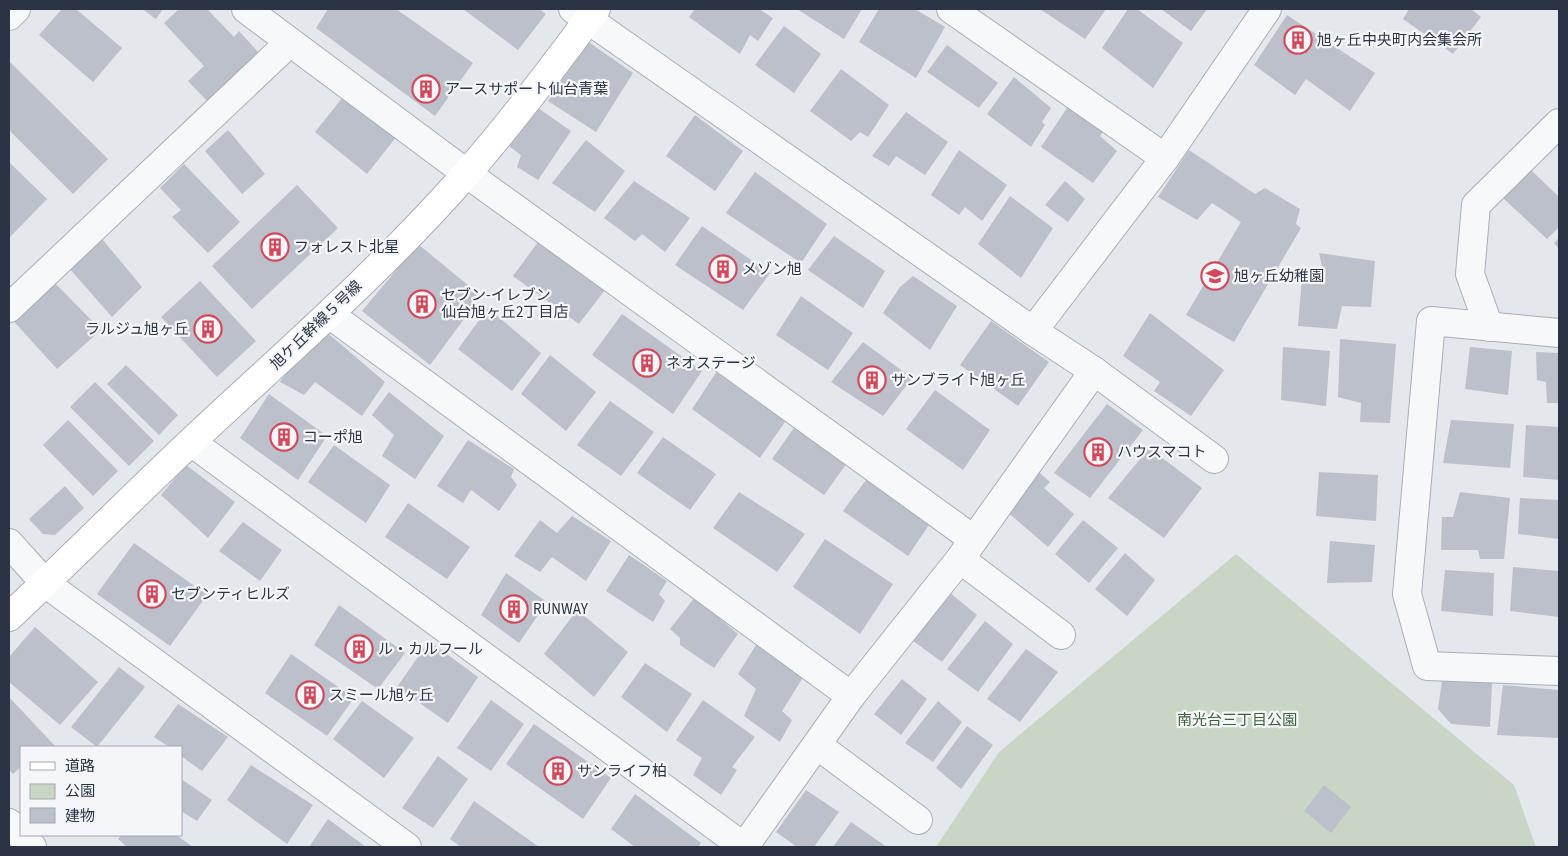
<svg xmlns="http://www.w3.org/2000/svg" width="1568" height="856" viewBox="0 0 1568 856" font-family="'Source Sans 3','Noto Sans JP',sans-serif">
	<rect width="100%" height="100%" fill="#e4e7ec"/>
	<polygon fill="#c9d6c5" points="1236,554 1514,785 1536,847 936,847 999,752"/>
	<g fill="#bbc0ca">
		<polygon points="62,9 76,9 122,48 93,82 39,35"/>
		<polygon points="142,9 163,9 156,19"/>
		<polygon points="179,9 207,9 234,37 239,31 259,53 208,102 188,81 204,66 164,23"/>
		<polygon points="328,9 396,9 473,63 435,116 316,28"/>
		<polygon points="463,9 539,9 546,14 518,50"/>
		<polygon points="695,9 759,9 773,18 758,41 750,35 740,54 689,17"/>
		<polygon points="797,9 862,9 844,39"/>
		<polygon points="879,9 891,10 892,9 915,9 945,27 916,78 859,42"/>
		<polygon points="1040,9 1106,9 1085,39"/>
		<polygon points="1128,9 1137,9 1183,43 1153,88 1102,48"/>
		<polygon points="1161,9 1207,9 1191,31"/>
		<polygon points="1409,9 1471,9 1481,17 1453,54 1403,19"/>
		<polygon points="1287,15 1375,73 1350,111 1306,79 1295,95 1254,65"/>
		<polygon points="784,26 821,54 794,93 755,65"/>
		<polygon points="587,41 633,73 596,132 548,101"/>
		<polygon points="947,45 998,83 979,108 927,72"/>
		<polygon points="9,61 108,159 73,194 9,130"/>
		<polygon points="841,69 889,105 868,137 860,132 851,141 810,111"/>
		<polygon points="1014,77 1051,108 1042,122 1045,125 1031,147 987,114"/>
		<polygon points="347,92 397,136 367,174 315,132"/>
		<polygon points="1071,102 1106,128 1100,136 1117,151 1093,183 1041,147"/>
		<polygon points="538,108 571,131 538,180 517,167 521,155 509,146"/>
		<polygon points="906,112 948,142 925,175 896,156 889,166 872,156"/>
		<polygon points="695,115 743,151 715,191 666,156"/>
		<polygon points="228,130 265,174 242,194 205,151"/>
		<polygon points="586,140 625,171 595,212 552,183"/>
		<polygon points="959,150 1007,185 982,221 965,207 959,215 931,195"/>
		<polygon points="1189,150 1255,194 1265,188 1300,209 1296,224 1301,228 1234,342 1186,315 1241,222 1212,203 1197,220 1158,197"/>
		<polygon points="10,163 47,199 9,238 9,165"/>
		<polygon points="184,164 240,222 208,253 172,217 181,210 160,188"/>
		<polygon points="1531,170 1559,197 1559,227 1547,239 1503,198"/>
		<polygon points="755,172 827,224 801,263 726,213"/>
		<polygon points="634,181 690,218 665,252 642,234 635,241 604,218"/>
		<polygon points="1065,181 1085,199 1068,222 1045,205"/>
		<polygon points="297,185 338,228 252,309 212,266"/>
		<polygon points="1010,196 1053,228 1021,278 978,244"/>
		<polygon points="702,226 770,273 743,310 675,265"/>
		<polygon points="834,236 885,271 863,308 808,270"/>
		<polygon points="541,238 608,286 579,324 513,276"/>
		<polygon points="1559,238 1559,249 1554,243"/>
		<polygon points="102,239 142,287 112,317 69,268"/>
		<polygon points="418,244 481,296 430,365 362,311"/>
		<polygon points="1319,253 1375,261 1371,307 1342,306 1337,329 1298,326 1303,267 1322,267"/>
		<polygon points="48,276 101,330 57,369 9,316"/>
		<polygon points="913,276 957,306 930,350 883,313 900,287"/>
		<polygon points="200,281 256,341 217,377 161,317"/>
		<polygon points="801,296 853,333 828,370 776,335"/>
		<polygon points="488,308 541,353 512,391 458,349"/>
		<polygon points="1150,313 1224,370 1191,416 1154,391 1160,382 1123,356"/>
		<polygon points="622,314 702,371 673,414 592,355"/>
		<polygon points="991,321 1049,362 1018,406 960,365"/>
		<polygon points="324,330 385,382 362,416 315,382 304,395 280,382 310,335"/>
		<polygon points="1340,339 1396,344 1390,423 1360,422 1361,403 1338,397"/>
		<polygon points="863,342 912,378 883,416 831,382"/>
		<polygon points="1283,347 1330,351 1326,406 1281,400"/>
		<polygon points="1470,347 1512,351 1508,395 1465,389"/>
		<polygon points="1536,352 1559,353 1559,403 1547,403 1546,382 1537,380"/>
		<polygon points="550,355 596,392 566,431 521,394"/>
		<polygon points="126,365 178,415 159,435 107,384"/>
		<polygon points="719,368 789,416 760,458 692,409"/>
		<polygon points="95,382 154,441 129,466 70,407"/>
		<polygon points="935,390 990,430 963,470 906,429"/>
		<polygon points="389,392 444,436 415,479 382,456 394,435 372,415"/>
		<polygon points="269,394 327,436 298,480 240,438"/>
		<polygon points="610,401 654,432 621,476 577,445"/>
		<polygon points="1107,404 1143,430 1090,498 1054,473"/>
		<polygon points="68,420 118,471 93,496 43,445"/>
		<polygon points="1451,420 1514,424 1510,468 1443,463"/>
		<polygon points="799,421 850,459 824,495 772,459"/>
		<polygon points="1526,425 1559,427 1559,480 1523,477"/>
		<polygon points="663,437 716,474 690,510 637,473"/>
		<polygon points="468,440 514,469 511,477 517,485 499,511 471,490 463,503 437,486"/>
		<polygon points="334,445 390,485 366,523 308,482"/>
		<polygon points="1149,448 1202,488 1164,538 1108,498"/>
		<polygon points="186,465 235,502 208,538 161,495"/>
		<polygon points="1039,472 1050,482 1044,488 1074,514 1048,547 1006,511"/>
		<polygon points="1319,472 1378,475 1376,521 1316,516"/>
		<polygon points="869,476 933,519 908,556 843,511"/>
		<polygon points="65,486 84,508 55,535 43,534 29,519"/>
		<polygon points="739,492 805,534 777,572 713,528"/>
		<polygon points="1460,492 1510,498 1504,559 1480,559 1478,550 1441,550 1442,517 1453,517"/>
		<polygon points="1520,498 1559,500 1559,539 1518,534"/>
		<polygon points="408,503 470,547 447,579 385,537"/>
		<polygon points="572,516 611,541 586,581 552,557 540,572 514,556 540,520 557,533"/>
		<polygon points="1083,520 1118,548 1089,583 1055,554"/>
		<polygon points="243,522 282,550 260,581 219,551"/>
		<polygon points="825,539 893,584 860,634 793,587"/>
		<polygon points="1330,541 1375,545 1372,582 1327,583"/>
		<polygon points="134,543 207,595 170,646 97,594"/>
		<polygon points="1125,553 1155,580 1127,616 1095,589"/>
		<polygon points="629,555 667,581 659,594 665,601 653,622 606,591"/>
		<polygon points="1513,567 1559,571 1559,617 1510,611"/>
		<polygon points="1445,570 1494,573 1493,616 1441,611"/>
		<polygon points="506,573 547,602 519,643 481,615"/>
		<polygon points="944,588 977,615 942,662 909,638"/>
		<polygon points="695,597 738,634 714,668 680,645 680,638 670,629"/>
		<polygon points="339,605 405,653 378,689 314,645"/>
		<polygon points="577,610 628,652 594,697 544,654"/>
		<polygon points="985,621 1013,644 978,692 947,669"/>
		<polygon points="35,627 98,682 60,725 9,682 9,657"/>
		<polygon points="429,641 478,677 448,723 397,687"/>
		<polygon points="756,645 804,676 782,711 792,720 780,742 744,716 756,689 738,674"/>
		<polygon points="1026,649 1058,672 1020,722 987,699"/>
		<polygon points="291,654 354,698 327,736 265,693"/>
		<polygon points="645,663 692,694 667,732 621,697"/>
		<polygon points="119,667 145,687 97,747 71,727"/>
		<polygon points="902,679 927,699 901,735 874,714"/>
		<polygon points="1442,681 1492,682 1490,727 1451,724 1438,709"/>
		<polygon points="1503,685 1559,690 1559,738 1497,735"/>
		<polygon points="9,697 56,747 21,747 21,767 13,774 9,770"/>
		<polygon points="491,700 524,724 491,771 457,748"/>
		<polygon points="703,700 755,737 732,767 737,770 721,795 693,775 702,758 676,740"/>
		<polygon points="362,701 414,738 384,778 333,739"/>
		<polygon points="938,701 962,722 933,762 905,743"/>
		<polygon points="178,704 228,737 202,771 181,756 181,747 169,747 154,737"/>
		<polygon points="534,724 611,778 583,819 506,764"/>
		<polygon points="967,726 993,745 961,789 936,768"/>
		<polygon points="438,756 468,779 433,828 402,808"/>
		<polygon points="251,765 313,805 287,844 227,800"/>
		<polygon points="181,779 212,800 197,821 181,811"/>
		<polygon points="1324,785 1351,807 1331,833 1304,811"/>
		<polygon points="806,790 839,812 814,847 797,847 776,832"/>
		<polygon points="635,794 701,843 698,847 635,847 611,829"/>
		<polygon points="474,801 539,847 461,847 450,839"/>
		<polygon points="328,819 366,847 309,847"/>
		<polygon points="851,822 887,847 833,847"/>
		<polygon points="122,835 176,835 193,847 127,847 118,839"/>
	</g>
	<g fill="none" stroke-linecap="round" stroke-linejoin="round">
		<g stroke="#a9aeb7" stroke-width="30">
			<g id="street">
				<polyline points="246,9 466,173 973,539"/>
				<polyline points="573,9 1033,331 1094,371 1214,459"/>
				<polyline points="951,9 1165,158"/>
				<polyline points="9,16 16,9"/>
				<polyline points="9,308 290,42"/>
				<polyline points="329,314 851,696"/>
				<polyline points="1489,327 1470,274 1476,205 1559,123"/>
				<polyline points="1033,331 1165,158 1267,9"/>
				<polyline points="1559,333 1431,321 1407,594 1427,666 1559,671"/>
				<polyline points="191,442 744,847"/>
				<polyline points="9,543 45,583 407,847"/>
				<polyline points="960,559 1061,635"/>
				<polyline points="817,745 918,820"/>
				<polyline points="9,823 32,847"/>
				<polyline points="744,847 851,696 960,559 1094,371"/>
			</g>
		</g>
		<g stroke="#a9aeb7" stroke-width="30">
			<path id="secondary" d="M9,617C71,559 131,498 193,440C286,353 383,269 467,173C513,121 555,65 596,9"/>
		</g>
		<use href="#street" stroke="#f7f8fa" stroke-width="28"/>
		<use href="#secondary" stroke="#fff" stroke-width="28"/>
	</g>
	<defs>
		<g id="building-ring" transform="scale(1.4375)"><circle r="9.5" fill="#f4f6f9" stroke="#d1495b" stroke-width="1.5"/><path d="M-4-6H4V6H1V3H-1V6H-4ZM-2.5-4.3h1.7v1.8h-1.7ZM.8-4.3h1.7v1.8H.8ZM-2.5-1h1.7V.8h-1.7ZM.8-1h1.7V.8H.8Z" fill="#d1495b"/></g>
		<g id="school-ring" transform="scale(1.4375)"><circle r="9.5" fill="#f4f6f9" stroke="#d1495b" stroke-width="1.5"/><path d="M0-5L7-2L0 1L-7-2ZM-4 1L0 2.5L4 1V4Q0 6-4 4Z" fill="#d1495b"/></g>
	</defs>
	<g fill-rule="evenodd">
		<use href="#building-ring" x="1298" y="40"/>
		<use href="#building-ring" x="426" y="89"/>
		<use href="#building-ring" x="275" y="247"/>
		<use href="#building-ring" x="723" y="269"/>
		<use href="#school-ring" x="1215" y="276"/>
		<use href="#building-ring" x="422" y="304"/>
		<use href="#building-ring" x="208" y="329"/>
		<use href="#building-ring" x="647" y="363"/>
		<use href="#building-ring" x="872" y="380"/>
		<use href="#building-ring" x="284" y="437"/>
		<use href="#building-ring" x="1098" y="452"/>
		<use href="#building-ring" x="152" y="594"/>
		<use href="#building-ring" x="514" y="609"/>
		<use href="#building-ring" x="359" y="649"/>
		<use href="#building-ring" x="310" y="695"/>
		<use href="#building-ring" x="558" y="771"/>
	</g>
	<g text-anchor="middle" stroke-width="4.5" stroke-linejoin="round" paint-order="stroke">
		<g font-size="15" fill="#2b3445" stroke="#f4f6f9" text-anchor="start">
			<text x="1317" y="45">旭ヶ丘中央町内会集会所</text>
			<text x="445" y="94">アースサポート仙台青葉</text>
			<text x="294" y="252">フォレスト北星</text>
			<text x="742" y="274">メゾン旭</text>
			<text x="1234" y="281">旭ヶ丘幼稚園</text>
			<text x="441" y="300">セブン-イレブン<tspan x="441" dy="17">仙台旭ヶ丘2丁目店</tspan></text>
			<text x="189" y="334" text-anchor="end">ラルジュ旭ヶ丘</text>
			<text x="666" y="368">ネオステージ</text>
			<text x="891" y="385">サンブライト旭ヶ丘</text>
			<text x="303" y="442">コーポ旭</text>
			<text x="1117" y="457">ハウスマコト</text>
			<text x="171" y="599">セブンティヒルズ</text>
			<text x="533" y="614">RUNWAY</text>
			<text x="378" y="654">ル・カルフール</text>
			<text x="329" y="700">スミール旭ヶ丘</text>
			<text x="577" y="776">サンライフ柏</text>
		</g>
		<g font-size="15" fill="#2b3445" stroke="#f4f6f9">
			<text transform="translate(316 325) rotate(-44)" y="5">旭ケ丘幹線５号線</text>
		</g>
		<g font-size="15" fill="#3f6138" stroke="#f4f6f9">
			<text x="1237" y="725">南光台三丁目公園</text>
		</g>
	</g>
	<rect width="1568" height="856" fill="none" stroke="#2b3445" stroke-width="20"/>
	<rect x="20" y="746" width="162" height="90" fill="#f4f6f9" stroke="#a4a8b1"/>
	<rect x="30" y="762" width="25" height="8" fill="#ffffff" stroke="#a4a8b1"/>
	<text x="65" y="771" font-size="15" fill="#2b3445">道路</text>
	<rect x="30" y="784" width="25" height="15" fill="#c9d6c5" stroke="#a4a8b1"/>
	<text x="65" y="796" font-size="15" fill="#2b3445">公園</text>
	<rect x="30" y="808" width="25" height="15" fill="#bbc0ca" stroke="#a4a8b1"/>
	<text x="65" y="821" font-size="15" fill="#2b3445">建物</text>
</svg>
